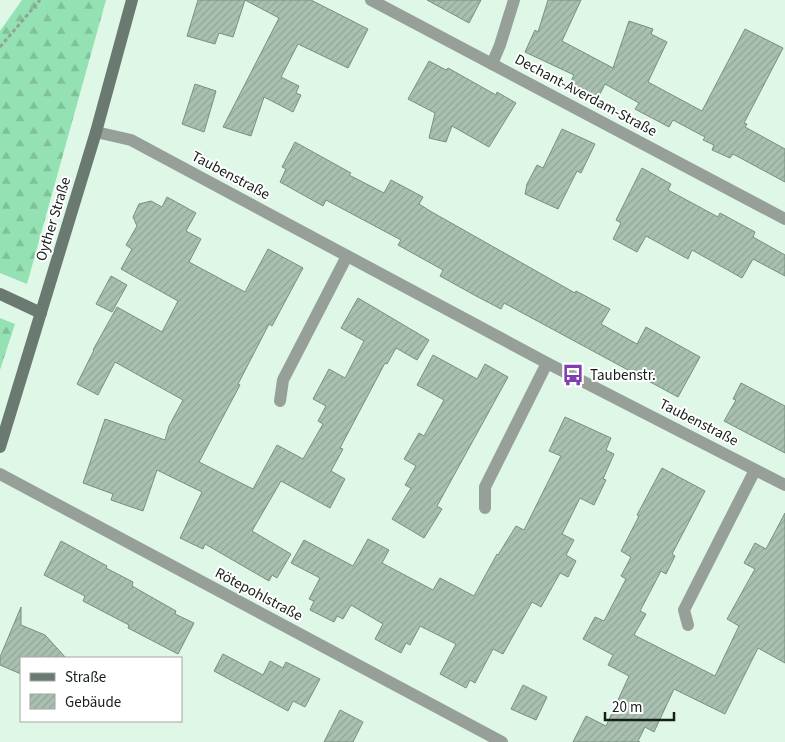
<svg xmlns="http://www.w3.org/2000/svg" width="785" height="742" viewBox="0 0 785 742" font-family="'Source Sans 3',sans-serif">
	<defs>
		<pattern id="forest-firs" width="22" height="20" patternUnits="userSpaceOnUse" patternTransform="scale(1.25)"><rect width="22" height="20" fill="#94e2b3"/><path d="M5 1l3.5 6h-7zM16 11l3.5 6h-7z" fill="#7fc199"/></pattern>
		<pattern id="building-hatch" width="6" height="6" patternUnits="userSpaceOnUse" patternTransform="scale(1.25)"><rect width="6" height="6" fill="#a9c0b1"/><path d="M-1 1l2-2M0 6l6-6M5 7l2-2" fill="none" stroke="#91a598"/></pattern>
	</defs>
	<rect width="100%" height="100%" fill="#dff7e7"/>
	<g fill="url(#forest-firs)">
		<polygon points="22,0 106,0 27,284 0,273 0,31"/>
		<polygon points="0,318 15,324 0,370"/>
	</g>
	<g fill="url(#building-hatch)" stroke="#798f81">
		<polygon points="198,0 311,0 368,29 348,68 298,44 281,77 299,86 296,93 301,95 293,112 264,97 251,136 223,127 279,18 245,0 233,37 219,33 215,44 187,36"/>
		<polygon points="427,0 481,0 469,23"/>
		<polygon points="548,0 581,0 562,41 613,68 629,21 653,29 651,34 667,42 648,82 702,111 745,29 783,48 744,123 747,124 745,127 785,149 785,182 733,154 730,158 712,150 714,145 703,140 705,137 673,120 669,127 635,109 639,103 605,84 598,98 570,83 574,75 525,52 535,30 538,32"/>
		<polygon points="429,61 446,70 448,68 496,95 497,92 516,103 489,147 452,126 446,142 429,138 435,113 408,99"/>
		<polygon points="195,84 216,91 204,132 182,124"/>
		<polygon points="562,129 595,144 581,173 577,171 558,209 525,194 527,184 537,165 543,168"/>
		<polygon points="295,142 351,173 349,175 384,193 391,180 423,197 419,204 430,211 575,293 576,291 610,309 601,324 637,344 646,327 700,357 678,397 504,303 501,309 476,296 440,276 443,270 398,245 401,240 326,200 323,206 280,182 286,169 282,167"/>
		<polygon points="642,168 671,184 668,190 718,217 720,213 755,232 753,237 785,255 785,276 753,259 742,278 692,250 688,259 646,236 637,252 613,239 621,223 616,220"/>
		<polygon points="167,197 196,213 186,231 201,239 189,262 245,292 268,249 303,268 272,326 269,324 238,384 240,385 199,462 253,489 277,445 303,459 323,424 318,421 326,406 313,399 329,369 345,378 364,341 341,328 358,298 429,340 417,360 396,348 387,364 385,363 340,448 343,449 331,471 345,479 330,508 281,481 252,531 291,554 277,578 272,575 269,581 205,544 203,549 180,538 202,492 157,470 143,511 111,500 113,494 83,483 105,419 165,440 169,426 183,400 115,362 98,395 77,384 94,350 93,350 117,307 162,332 178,301 121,269 132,249 126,245 137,226 133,217 139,204 151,201 162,207"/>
		<polygon points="111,276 127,285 112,312 96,304"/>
		<polygon points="433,355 477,379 485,364 508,377 437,506 442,509 424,538 392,519 411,488 405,485 416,466 404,459 419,433 424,436 444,400 417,385"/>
		<polygon points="741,383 785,406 785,453 724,421 736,400 733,399"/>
		<polygon points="565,417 611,438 606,450 614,454 603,479 606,480 594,505 580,498 562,534 574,540 566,555 576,561 568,577 560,573 541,607 532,602 503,654 493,649 475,683 470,680 466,688 440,674 456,644 420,626 410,645 406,643 401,653 375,639 383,624 351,605 343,619 337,616 334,622 310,610 314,601 309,599 320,578 291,563 304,540 353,566 368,539 389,550 382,563 433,590 440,578 474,596 497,554 498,555 516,526 524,530 561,456 549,451"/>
		<polygon points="662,468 705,491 672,554 675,556 666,574 661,571 640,611 646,614 634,635 715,676 739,626 727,619 755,569 744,563 755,543 766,549 785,513 785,663 758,648 725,714 674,689 654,732 645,727 638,741 640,742 573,742 586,716 606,726 629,676 608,665 613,655 583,639 595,617 604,621 626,579 621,576 631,557 621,551 639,516 637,515"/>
		<polygon points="61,541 107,566 106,568 133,582 132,586 176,611 175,614 194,623 178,654 128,628 129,625 83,601 85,596 44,575"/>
		<polygon points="21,607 21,625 45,635 66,658 21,658 21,674 0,665 0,657"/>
		<polygon points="223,654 263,675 270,661 283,668 286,662 320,679 305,707 293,701 288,711 214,671"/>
		<polygon points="523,685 547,697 536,720 511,709"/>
		<polygon points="340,710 363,722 353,742 324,742"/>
	</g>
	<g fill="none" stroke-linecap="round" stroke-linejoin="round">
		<polyline stroke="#91a397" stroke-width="3" stroke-dasharray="4 2.5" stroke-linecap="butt" points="0,47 40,0"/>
		<g stroke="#96a099" stroke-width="12">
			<polyline points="371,0 785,219"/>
			<polyline points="492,64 500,45 514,0"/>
			<polyline points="96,132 131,140 547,363 785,485"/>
			<polyline points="280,401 283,380 347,256"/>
			<polyline points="0,474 502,742"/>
			<polyline points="485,508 485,487 547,363"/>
			<polyline points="688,625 684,610 755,470"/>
		</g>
		<g stroke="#6b7a70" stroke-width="12">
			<polyline points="0,294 41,313"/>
			<polyline points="0,447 96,132 132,0"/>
		</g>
	</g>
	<defs>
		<g id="bus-bare" transform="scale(1.725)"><path d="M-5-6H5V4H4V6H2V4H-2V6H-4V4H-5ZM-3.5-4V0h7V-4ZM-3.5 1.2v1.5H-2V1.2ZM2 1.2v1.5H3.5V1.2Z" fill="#803eb3" stroke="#fff" stroke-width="2.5" paint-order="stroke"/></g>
	</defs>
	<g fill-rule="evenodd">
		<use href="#bus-bare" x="573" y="375"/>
	</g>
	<g text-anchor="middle" stroke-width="4" stroke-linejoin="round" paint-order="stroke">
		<g font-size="15" fill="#171f1a" stroke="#fff">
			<text transform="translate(586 95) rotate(28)" y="5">Dechant-Averdam-Straße</text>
			<text transform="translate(231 175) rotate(28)" y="5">Taubenstraße</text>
			<text transform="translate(53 219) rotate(-73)" y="5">Oyther Straße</text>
			<text transform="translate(699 422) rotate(27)" y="5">Taubenstraße</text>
			<text transform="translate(259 594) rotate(28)" y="5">Rötepohlstraße</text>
		</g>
		<g font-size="15" fill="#171f1a" stroke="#fff" text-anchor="start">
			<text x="590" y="380">Taubenstr.</text>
		</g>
	</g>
	<rect x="20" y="657" width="162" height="65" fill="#ffffff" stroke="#a2a5a3"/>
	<rect x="30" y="673" width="25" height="8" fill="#6b7a70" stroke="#a2a5a3"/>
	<text x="65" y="682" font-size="15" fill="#171f1a">Straße</text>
	<rect x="30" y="694" width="25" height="15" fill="url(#building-hatch)" stroke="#a2a5a3"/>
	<text x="65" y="707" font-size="15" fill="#171f1a">Gebäude</text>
	<path d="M605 712v8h69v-8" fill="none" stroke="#171f1a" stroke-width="2.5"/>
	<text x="612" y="712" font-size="15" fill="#171f1a" stroke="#ffffff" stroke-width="4" paint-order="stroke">20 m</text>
</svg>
